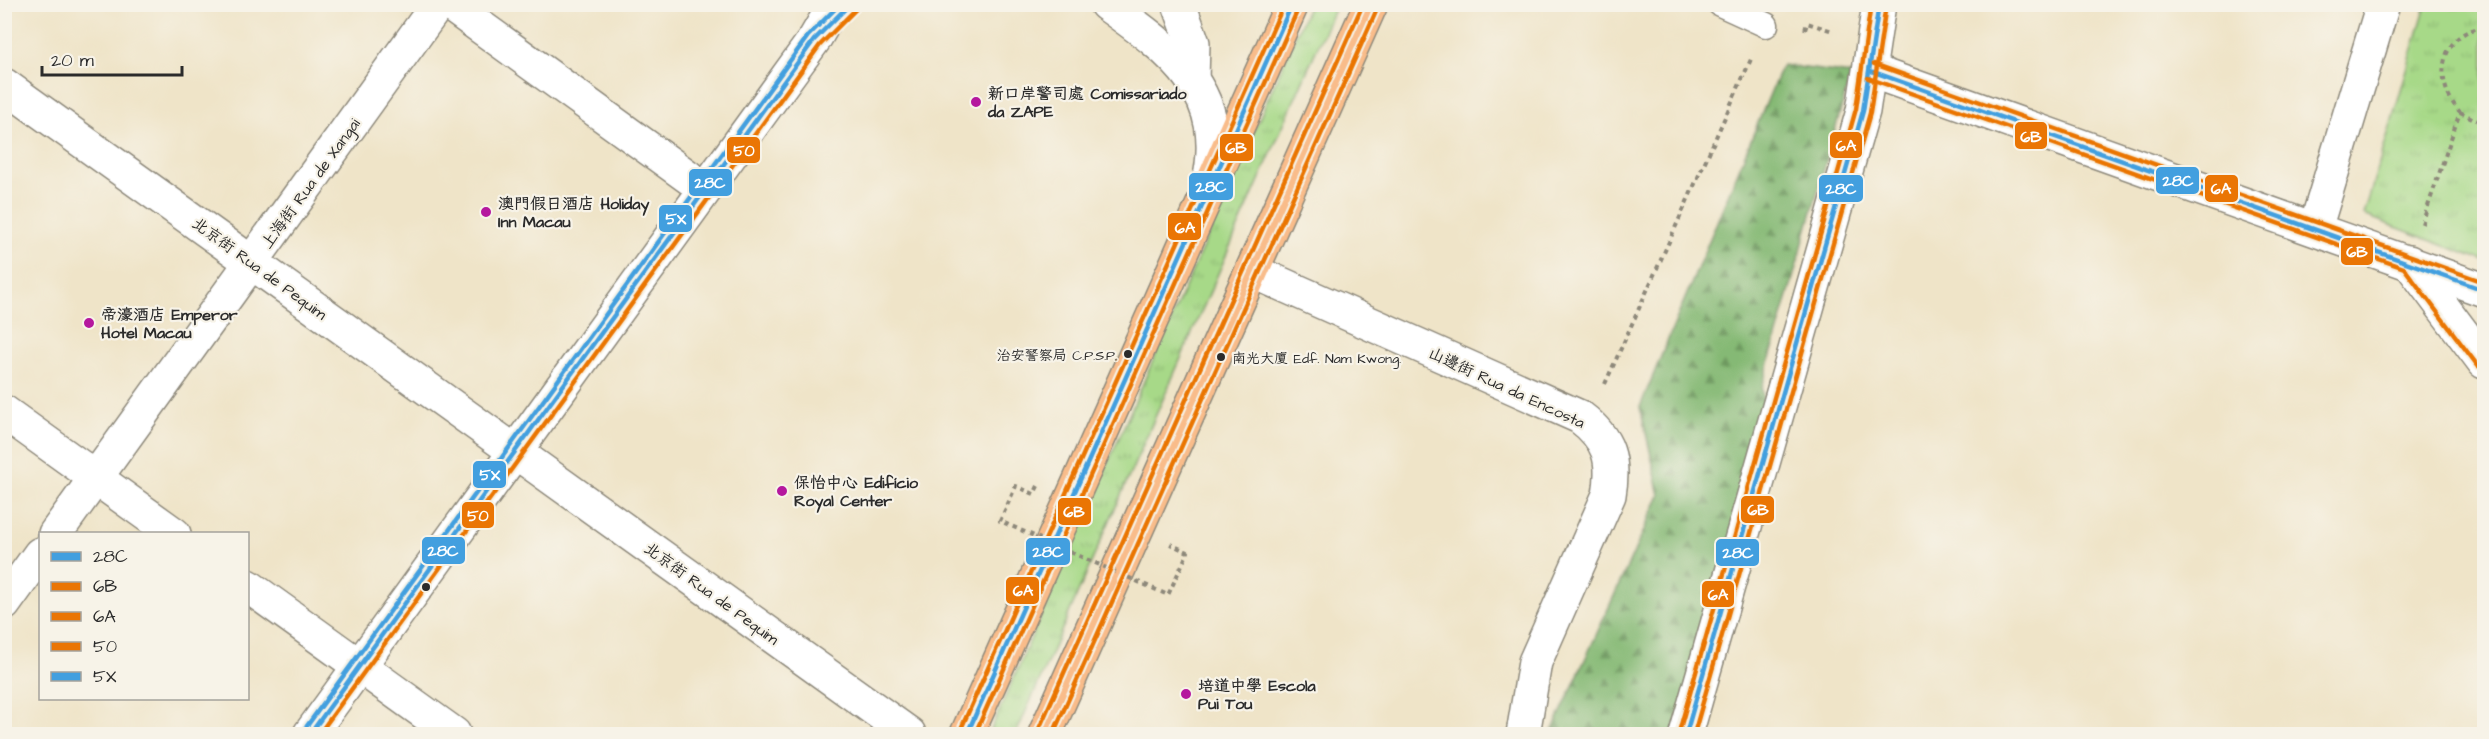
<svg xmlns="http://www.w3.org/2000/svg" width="2489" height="739" viewBox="0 0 2489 739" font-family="'Architects Daughter','LXGW WenKai TC',sans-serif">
	<defs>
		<pattern id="grass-tufts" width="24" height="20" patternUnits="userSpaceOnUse" patternTransform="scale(1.5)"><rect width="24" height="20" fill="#a7d988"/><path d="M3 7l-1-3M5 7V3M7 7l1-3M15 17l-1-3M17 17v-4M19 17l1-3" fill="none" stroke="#90ba76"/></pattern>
		<pattern id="forest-firs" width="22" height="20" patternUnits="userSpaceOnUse" patternTransform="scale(1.5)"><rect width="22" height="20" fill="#85b974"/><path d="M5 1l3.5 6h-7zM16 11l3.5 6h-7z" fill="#6d975f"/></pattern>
	</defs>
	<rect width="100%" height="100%" fill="#f7f3e8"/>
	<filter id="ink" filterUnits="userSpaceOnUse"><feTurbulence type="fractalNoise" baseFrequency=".0167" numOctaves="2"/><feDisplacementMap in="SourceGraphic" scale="12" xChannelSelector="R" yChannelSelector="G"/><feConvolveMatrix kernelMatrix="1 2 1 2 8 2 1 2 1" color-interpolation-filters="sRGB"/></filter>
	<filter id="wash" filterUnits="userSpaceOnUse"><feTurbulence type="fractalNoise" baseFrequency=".008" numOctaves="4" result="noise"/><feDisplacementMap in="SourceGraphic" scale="24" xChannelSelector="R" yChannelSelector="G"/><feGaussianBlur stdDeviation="1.35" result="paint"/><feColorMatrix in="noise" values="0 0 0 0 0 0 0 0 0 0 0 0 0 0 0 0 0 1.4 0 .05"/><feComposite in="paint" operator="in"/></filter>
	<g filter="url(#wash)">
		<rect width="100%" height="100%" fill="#efe4c8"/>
		<g fill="url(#grass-tufts)" stroke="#69825a" stroke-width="1.5">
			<polygon points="1309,5 1336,5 1016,734 989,734"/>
			<polygon points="2426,5 2484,5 2484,261 2364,215"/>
		</g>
		<polygon fill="url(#forest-firs)" stroke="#587250" stroke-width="1.5" points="1782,65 1851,74 1762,387 1768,467 1672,734 1551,734 1660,495 1640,407"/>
	</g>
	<g filter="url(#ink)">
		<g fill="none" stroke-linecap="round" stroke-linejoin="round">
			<g stroke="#8d887a" stroke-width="27">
				<polyline id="service" points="1720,4 1766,25"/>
			</g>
			<g stroke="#8d887a" stroke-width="36">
				<g id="pedestrian">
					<polyline points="449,4 705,189"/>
					<polyline points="4,85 909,734"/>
					<polyline points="55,534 438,4"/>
					<polyline points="4,604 40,554"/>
				</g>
			</g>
			<g stroke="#8d887a" stroke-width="36">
				<g id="minor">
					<path d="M1106,4C1173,52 1231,93 1208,186"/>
					<polyline points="1179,4 1193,43 1192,80"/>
					<polyline points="1871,71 2484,290"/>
					<polyline points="2315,229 2383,4"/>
					<polyline points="2409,262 2484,362"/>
					<path d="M1252,271L1580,417C1609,439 1615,460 1609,495L1535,662L1523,734"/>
					<polyline points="4,412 174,534"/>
					<polyline points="248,586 454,734"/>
				</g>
			</g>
			<g stroke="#8d887a" stroke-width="36">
				<g id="tertiary">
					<polyline points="310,734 814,40 835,4"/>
					<polyline points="1686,734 1863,111 1879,4"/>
				</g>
			</g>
			<g stroke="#8d887a" stroke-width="36">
				<g id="primary">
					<polyline points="967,734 1292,4"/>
					<polyline points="1045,734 1371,4"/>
				</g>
			</g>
			<g stroke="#8d887a" stroke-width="4" stroke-dasharray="4.5 4.5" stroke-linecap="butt">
				<polyline points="1805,30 1807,23 1833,31"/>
				<polyline points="2460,112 2484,124"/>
				<path d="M2422,224L2460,112C2432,82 2439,33 2484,27"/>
				<polyline points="1605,384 1752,57"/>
			</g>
			<use href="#service" stroke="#fff" stroke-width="24"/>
			<use href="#pedestrian" stroke="#fff" stroke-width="33"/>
			<use href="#minor" stroke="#fff" stroke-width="33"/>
			<use href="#tertiary" stroke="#fff" stroke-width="33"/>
			<use href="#primary" stroke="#f9bc8a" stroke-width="33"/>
			<polyline stroke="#8d887a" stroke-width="4" stroke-dasharray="4.5 4.5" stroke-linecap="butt" points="1038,486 1034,494 1016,486 1000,521 1168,595 1188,552 1170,544"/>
			<g stroke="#f7f3e8" stroke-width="9">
				<g id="bus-1">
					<polyline points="1871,71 2484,290"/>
					<polyline points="310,734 814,40 850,4"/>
					<polyline points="967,734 1292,4"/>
					<polyline points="1686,734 1863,111 1879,4"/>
				</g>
			</g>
			<g stroke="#f7f3e8" stroke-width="9">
				<g id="bus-2">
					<polyline points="1868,78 2404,268 2478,366"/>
					<polyline points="975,734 1299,7"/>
					<polyline points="1053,734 1378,7"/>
					<polyline points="1694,734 1870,113 1886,5"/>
				</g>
			</g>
			<g stroke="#f7f3e8" stroke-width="9">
				<g id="bus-3">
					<polyline points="1874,64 2484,282"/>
					<polyline points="960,731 1284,4"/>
					<polyline points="1038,731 1363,4"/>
					<polyline points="1679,732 1856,109 1871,4"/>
				</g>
			</g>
			<g stroke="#f7f3e8" stroke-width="9">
				<polyline id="bus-4" points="319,734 820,45 856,9"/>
			</g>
			<g stroke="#f7f3e8" stroke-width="9">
				<polyline id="bus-5" points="304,730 808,36 840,4"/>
			</g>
			<use href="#bus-1" stroke="#429fdf" stroke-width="4.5"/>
			<use href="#bus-2" stroke="#ea7504" stroke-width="4.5"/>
			<use href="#bus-3" stroke="#ea7504" stroke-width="4.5"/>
			<use href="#bus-4" stroke="#ea7504" stroke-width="4.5"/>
			<use href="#bus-5" stroke="#429fdf" stroke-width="4.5"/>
		</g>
	</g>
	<g fill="#b5179e" stroke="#f7f3e8" stroke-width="2">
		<circle cx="976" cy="102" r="6"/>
		<circle cx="486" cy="212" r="6"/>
		<circle cx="89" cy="323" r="6"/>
		<circle cx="782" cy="491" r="6"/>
		<circle cx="1186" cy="694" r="6"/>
	</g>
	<g fill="#2b2b2b" stroke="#f7f3e8" stroke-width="2">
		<circle cx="1128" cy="354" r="5"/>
		<circle cx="1221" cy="357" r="5"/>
		<circle cx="426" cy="587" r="5"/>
	</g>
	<g text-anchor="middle" stroke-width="4.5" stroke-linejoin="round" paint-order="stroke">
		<g font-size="14" fill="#2b2b2b" stroke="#f7f3e8" text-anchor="end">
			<text x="1117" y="360">治安警察局 C.P.S.P.</text>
			<text x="1232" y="363" text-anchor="start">南光大廈 Edf. Nam Kwong.</text>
		</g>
		<g font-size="16" font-weight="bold" fill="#2b2b2b" stroke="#f7f3e8" text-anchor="start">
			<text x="988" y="99">新口岸警司處 Comissariado<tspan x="988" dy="18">da ZAPE</tspan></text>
			<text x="498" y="209">澳門假日酒店 Holiday<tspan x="498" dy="18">Inn Macau</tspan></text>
			<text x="101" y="320">帝濠酒店 Emperor<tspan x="101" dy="18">Hotel Macau</tspan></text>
			<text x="794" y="488">保怡中心 Edifício<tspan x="794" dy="18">Royal Center</tspan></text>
			<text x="1198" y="691">培道中學 Escola<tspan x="1198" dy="18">Pui Tou</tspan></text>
		</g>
		<g font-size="16" fill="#2b2b2b" stroke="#f7f3e8">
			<text transform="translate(310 183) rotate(-54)" y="6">上海街 Rua de Xangai</text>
			<text transform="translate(260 268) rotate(36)" y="6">北京街 Rua de Pequim</text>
			<text transform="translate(1507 387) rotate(25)" y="6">山邊街 Rua da Encosta</text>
			<text transform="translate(712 593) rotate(36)" y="6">北京街 Rua de Pequim</text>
		</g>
	</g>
	<g stroke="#f7f3e8" stroke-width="2">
		<rect x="2014" y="121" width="34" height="29" rx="6" fill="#ea7504"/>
		<rect x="1829" y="131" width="34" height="28" rx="6" fill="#ea7504"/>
		<rect x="1219" y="133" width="35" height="29" rx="6" fill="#ea7504"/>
		<rect x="726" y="136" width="35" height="28" rx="6" fill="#ea7504"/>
		<rect x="2155" y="166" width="45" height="29" rx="6" fill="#429fdf"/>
		<rect x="688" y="168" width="45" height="29" rx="6" fill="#429fdf"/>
		<rect x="1188" y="172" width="46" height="29" rx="6" fill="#429fdf"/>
		<rect x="2204" y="174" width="35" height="29" rx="6" fill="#ea7504"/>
		<rect x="1818" y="174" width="46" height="29" rx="6" fill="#429fdf"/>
		<rect x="658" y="204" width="35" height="29" rx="6" fill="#429fdf"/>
		<rect x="1167" y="212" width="35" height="29" rx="6" fill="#ea7504"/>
		<rect x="2340" y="237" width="34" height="29" rx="6" fill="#ea7504"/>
		<rect x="472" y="460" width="35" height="29" rx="6" fill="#429fdf"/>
		<rect x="1740" y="495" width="35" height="29" rx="6" fill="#ea7504"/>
		<rect x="1057" y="497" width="35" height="29" rx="6" fill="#ea7504"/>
		<rect x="461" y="501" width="34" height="28" rx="6" fill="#ea7504"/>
		<rect x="421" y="536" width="45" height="29" rx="6" fill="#429fdf"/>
		<rect x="1025" y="537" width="46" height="29" rx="6" fill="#429fdf"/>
		<rect x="1715" y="538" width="45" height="29" rx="6" fill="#429fdf"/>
		<rect x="1005" y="576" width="35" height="29" rx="6" fill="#ea7504"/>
		<rect x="1701" y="580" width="34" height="28" rx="6" fill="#ea7504"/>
	</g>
	<g font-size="16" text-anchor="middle" font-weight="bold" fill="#fff">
		<text x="2031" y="142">6B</text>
		<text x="1846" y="151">6A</text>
		<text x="1236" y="153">6B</text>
		<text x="744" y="156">50</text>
		<text x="2178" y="186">28C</text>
		<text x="710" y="188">28C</text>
		<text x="1211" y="192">28C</text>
		<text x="2221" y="194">6A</text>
		<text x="1841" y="194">28C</text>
		<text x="676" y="224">5X</text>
		<text x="1185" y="233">6A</text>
		<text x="2357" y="257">6B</text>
		<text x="490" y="480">5X</text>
		<text x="1758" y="515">6B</text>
		<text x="1074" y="517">6B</text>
		<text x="478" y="521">50</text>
		<text x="443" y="556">28C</text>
		<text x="1048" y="557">28C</text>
		<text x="1738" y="558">28C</text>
		<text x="1023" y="596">6A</text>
		<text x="1718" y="600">6A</text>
	</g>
	<rect width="2489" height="739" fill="none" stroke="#f7f3e8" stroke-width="24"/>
	<rect x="39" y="532" width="210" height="168" fill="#f7f3e8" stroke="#a5a39c" stroke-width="1.5"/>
	<rect x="51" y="552" width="30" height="9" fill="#429fdf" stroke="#a5a39c" stroke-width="1.5"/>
	<text x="93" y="562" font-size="18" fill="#2b2b2b">28C</text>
	<rect x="51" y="582" width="30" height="9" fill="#ea7504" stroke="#a5a39c" stroke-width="1.5"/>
	<text x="93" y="592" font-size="18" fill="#2b2b2b">6B</text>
	<rect x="51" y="612" width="30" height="9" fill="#ea7504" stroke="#a5a39c" stroke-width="1.5"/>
	<text x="93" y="622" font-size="18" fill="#2b2b2b">6A</text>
	<rect x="51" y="642" width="30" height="9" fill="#ea7504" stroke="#a5a39c" stroke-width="1.5"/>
	<text x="93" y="652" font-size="18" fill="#2b2b2b">50</text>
	<rect x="51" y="672" width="30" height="9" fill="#429fdf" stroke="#a5a39c" stroke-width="1.5"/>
	<text x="93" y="682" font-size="18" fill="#2b2b2b">5X</text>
	<path d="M42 66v9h140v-9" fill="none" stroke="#2b2b2b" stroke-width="3"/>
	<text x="51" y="66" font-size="18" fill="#2b2b2b" stroke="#f7f3e8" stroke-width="4.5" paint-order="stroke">20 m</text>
</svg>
